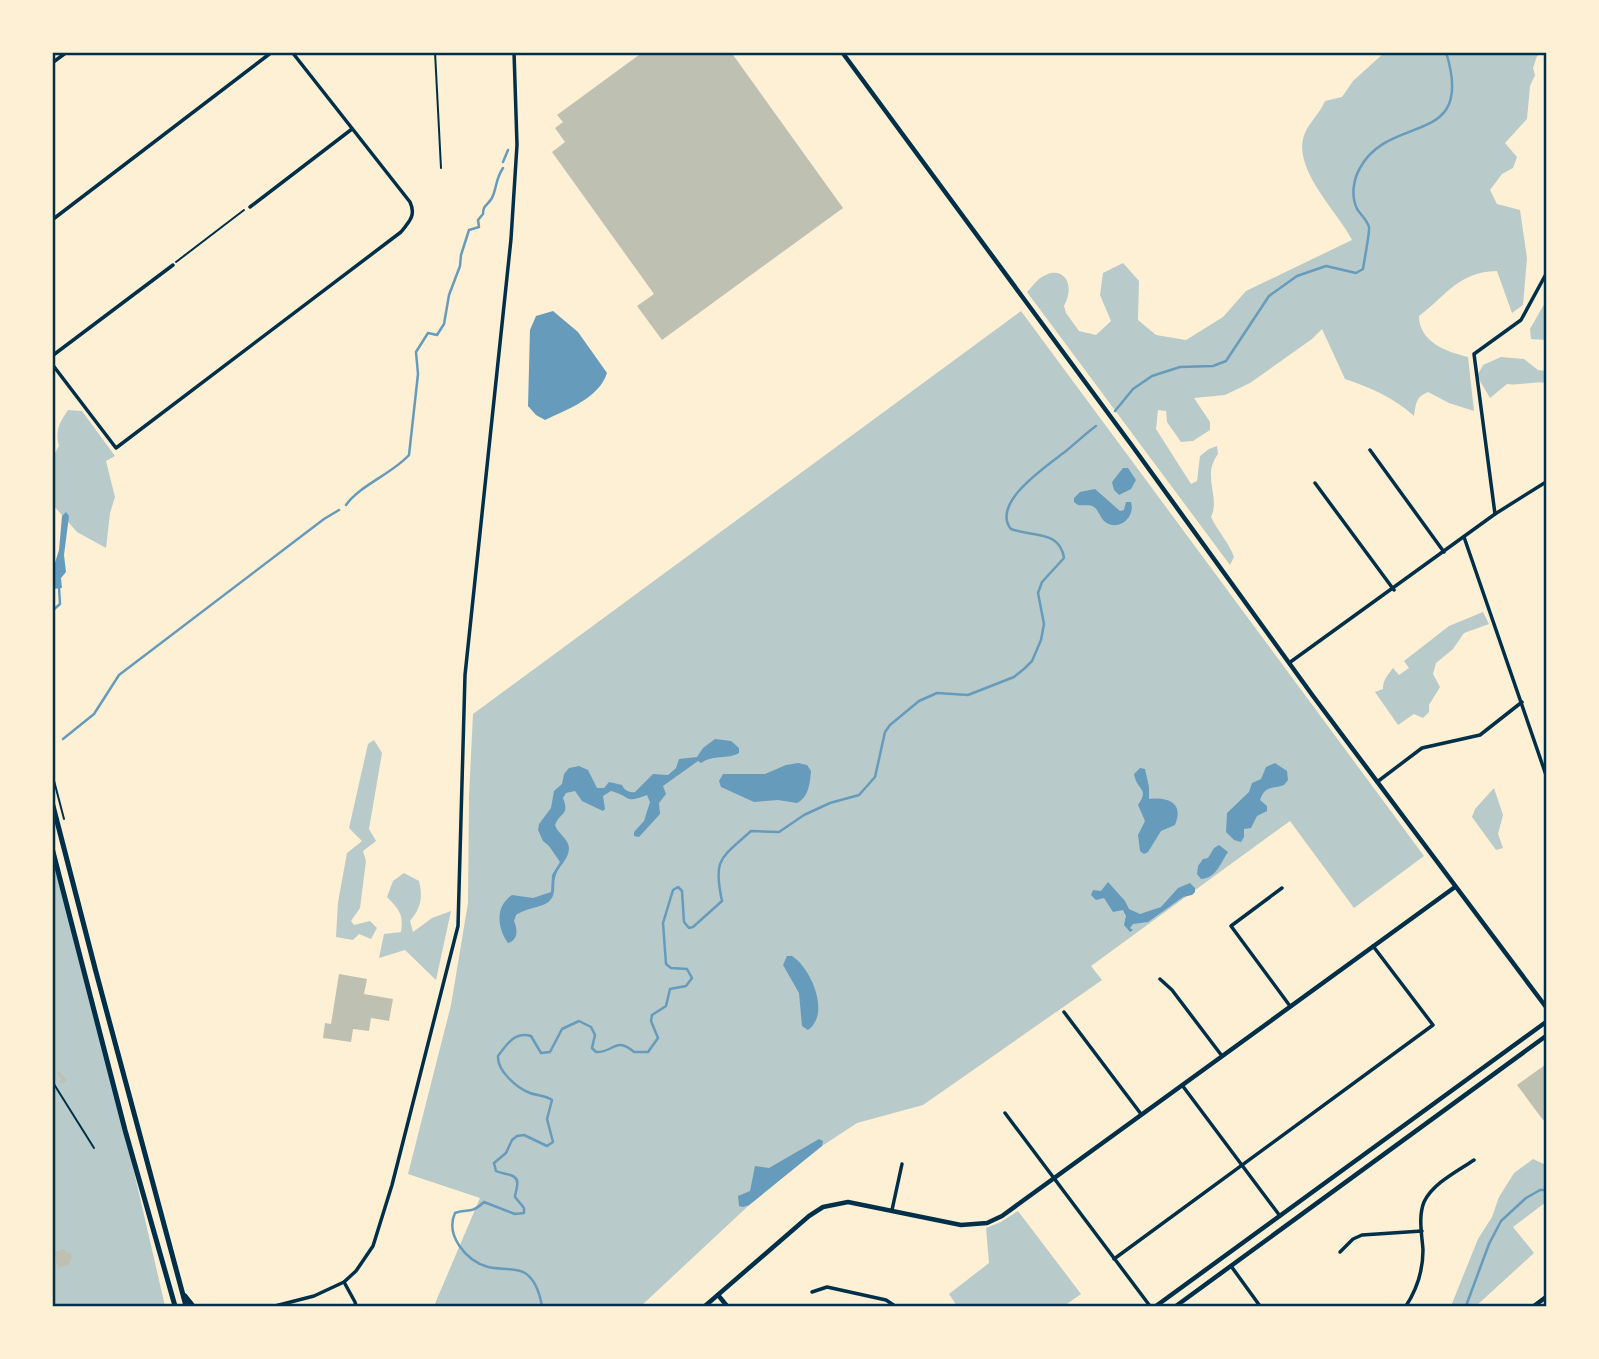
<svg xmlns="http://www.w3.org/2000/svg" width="1599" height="1359" viewBox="0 0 1599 1359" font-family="'Exo 2',sans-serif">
	<rect width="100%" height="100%" fill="#fdf0d5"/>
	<g fill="#b9caca">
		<path d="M1385,52L1543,53L1537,56L1533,68L1535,75L1530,86L1527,119L1505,143L1517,157L1513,168L1502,174L1490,190L1497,204L1520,210L1527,258L1523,305L1512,313L1497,271C1458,272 1447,295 1419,316C1419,342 1447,352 1468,357L1474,411L1449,403L1428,392C1416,397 1416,403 1414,416C1394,398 1370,387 1345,379L1322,329L1312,339L1250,383L1225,395L1194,398L1210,422V430L1193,441L1181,442L1167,422L1166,411L1158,410L1156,429L1191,484L1197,481L1200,456L1209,449L1217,446L1218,454C1201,477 1221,496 1211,517C1218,532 1230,544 1234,557L1230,565L1027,292C1031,288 1035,282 1039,279C1061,262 1077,282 1064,306L1066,313L1079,331L1096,335L1111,321L1100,295L1103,273L1123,263L1139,281L1138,320L1156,335L1186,340L1223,317L1246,291L1352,240C1338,212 1290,167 1305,133C1309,123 1320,113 1325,101L1342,97L1353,81Z"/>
		<polygon points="1546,301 1546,340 1531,339 1530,329"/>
		<polygon points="1021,311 1424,856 1354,908 1290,821 1091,966 1102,980 923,1105 857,1123 819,1148 746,1208 641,1306 434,1306 480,1198 408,1174 451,1005 468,903 469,797 473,714"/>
		<path d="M1501,357L1524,359L1538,370L1546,371V383C1534,381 1520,386 1507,384L1490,398L1477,376L1483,365Z"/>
		<path d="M68,410L82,411L115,456L106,461L115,497L110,513L106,548L77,532L53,505V456L59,446C55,431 59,423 68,410Z"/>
		<path d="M1483,612L1489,624L1464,633L1453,649L1436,663L1433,674L1440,687L1429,705V712L1423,718L1414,714L1398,725L1375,692L1383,689C1383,680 1387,676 1393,668L1399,675L1409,668L1404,661L1449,626Z"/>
		<polygon points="374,740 382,753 369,829 376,841 363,851 366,861 360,908 351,921 354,925 370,921 377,928 371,939 359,934 353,940 336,937 338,902 347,853 362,841 349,828 368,744"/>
		<polygon points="1494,788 1503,815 1498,834 1503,848 1496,850 1472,817 1475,809"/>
		<polygon points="52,849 126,1137 165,1306 53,1306"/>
		<path d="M404,873L419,881C423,898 421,908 410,921L413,932L432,918L451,911L436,980L405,950L379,958L384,934L401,932C404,915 399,909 387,897L393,881Z"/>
		<polygon points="1533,1159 1546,1165 1546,1202 1513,1227 1534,1253 1476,1306 1451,1306 1478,1239 1492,1217 1499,1197 1514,1173"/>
		<polygon points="1018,1211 1081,1294 1064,1306 957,1306 949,1294 989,1263 986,1228 1001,1222"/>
	</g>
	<g fill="#669bbc">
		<path d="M553,311L578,332L607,373C599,398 568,409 545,420L536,415L528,406L530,330L536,316Z"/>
		<polygon points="1123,468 1128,468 1136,480 1131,489 1119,495 1114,490 1112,482"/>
		<path d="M1095,489L1120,511L1124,510L1126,502H1131C1136,517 1118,533 1104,521C1100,517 1099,511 1094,507C1089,504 1084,506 1078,505L1074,502V498L1080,492Z"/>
		<polygon points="66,512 69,516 64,555 66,572 61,578 62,588 53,589 53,569 59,550 62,516"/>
		<path d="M715,739L731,741L739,748V753C727,760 714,754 701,763L698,761L663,786L666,794L659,803L660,814L639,837L634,836V832L644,821L650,802L647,795C623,804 633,797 611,791L603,796L605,809L603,811L582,801L575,791L566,793L563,798C570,816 560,812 555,825C558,834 568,838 569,848C569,860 557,867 555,878C553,887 557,896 547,903C538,908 526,908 516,915L514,921C518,930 518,940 508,943C497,928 495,906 512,895L533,898L551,892L552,875L560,862L549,846L543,841L538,830L539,824L551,808L554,791L562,784L564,774L569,768L579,766L588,770L597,788H604L609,782L622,785C624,790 629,793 635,792L653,774L668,775L676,768L679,759L697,757L703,748Z"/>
		<path d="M798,763L807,765L811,771C810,783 809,797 797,803L778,800L754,802L721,787L719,781L723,774H765L786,765Z"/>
		<path d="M1275,763L1287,771L1288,780L1284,785C1273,789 1265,785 1260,800L1267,806V811L1257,816L1251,828L1244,829V837L1241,842L1234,840L1226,832L1227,813L1249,792L1252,783L1261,779L1266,767Z"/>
		<path d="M1140,768L1145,769L1149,787V799C1166,797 1185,802 1175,825L1161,831L1148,852L1144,854L1140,851L1138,835L1145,821L1138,805C1150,788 1137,791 1134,774Z"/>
		<path d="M1219,845L1228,852C1220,864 1216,878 1201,879L1197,874L1198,866L1203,859L1208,858L1214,848Z"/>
		<polygon points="1108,882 1125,901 1129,909 1140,914 1161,907 1178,888 1190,883 1195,888 1195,892 1192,895 1183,897 1148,922 1133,924 1130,928 1133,930 1130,932 1124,925 1126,916 1123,910 1113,912 1104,898 1096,900 1091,895 1093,890 1101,891"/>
		<path d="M787,956H792C811,968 831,1014 808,1030L802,1026L799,993L783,965Z"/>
		<polygon points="819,1139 823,1141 822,1146 749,1205 743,1207 739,1206 738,1196 750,1191 755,1166 769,1168"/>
	</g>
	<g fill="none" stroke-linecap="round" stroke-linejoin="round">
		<g stroke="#669bbc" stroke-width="2.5">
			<polyline points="503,162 508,150"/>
			<path d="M1115,411L1133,389L1152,376L1180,367L1213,366L1226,361L1269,296L1297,276L1326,266L1356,273L1363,269C1364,262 1370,231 1369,227C1367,220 1361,215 1357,209C1351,196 1353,180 1360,168C1390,112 1476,149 1446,52"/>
			<path d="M346,505C360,485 392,474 409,455L418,374L416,352L428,333L437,335L444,324L449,295L460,266L461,255L469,230L479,227L478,220L483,214C483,205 487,206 492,198C497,188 495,180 503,168"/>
			<polyline points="52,611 60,604 59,587"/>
			<polyline points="63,739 94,714 119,675 324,519 339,510"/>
			<path d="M542,1306C540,1295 536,1280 525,1273C515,1267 499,1270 488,1267C466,1261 445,1235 455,1213C468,1208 470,1215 484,1202L515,1214L524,1213V1208L515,1197C515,1193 517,1190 517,1186C520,1173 504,1175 496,1171L494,1163L506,1153L512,1140L517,1136L524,1135L547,1146L553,1142L547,1119L552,1100C545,1095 538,1096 530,1093C517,1088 497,1071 498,1056C507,1044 515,1031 531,1036L541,1053L550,1052L562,1029L579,1021L591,1027L595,1035L592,1048L596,1052C614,1053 615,1036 634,1052H648L658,1038L651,1021L652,1015L666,1006L670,989L686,986L692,978L687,969L671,968L666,964L663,923L673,890L678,887L682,891L684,922L689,928L693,927L722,901C713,859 720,859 751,831L779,832L804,815L830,803L859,795L875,777L885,732L890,725L919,701L937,693L968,695L1014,677L1025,668L1032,661L1041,640L1044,624L1038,593L1042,582L1064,558C1060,530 1032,537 1011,529C990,503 1048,465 1066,451C1076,443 1085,434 1096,426"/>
			<polyline points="1466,1306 1489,1244 1501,1221 1526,1198 1540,1190 1546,1190"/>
		</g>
	</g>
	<g fill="#bec0b2">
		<polygon points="643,52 731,52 843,208 662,340 637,306 654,294 552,152 565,142 555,128 563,122 557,115"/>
		<polygon points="339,974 367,979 364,994 393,999 389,1021 371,1018 369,1031 353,1029 351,1042 323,1038 325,1023 331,1024"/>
		<polygon points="1545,1065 1546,1118 1543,1120 1517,1085"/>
		<polygon points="59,1071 67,1080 61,1084 59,1081 61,1079 57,1073"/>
		<polygon points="64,1249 67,1253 70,1252 72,1258 68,1265 58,1268 54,1252"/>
	</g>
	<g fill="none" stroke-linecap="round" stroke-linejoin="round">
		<g stroke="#003049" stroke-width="2">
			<polyline points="176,262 244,210"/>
			<polyline points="52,773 64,819"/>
			<polyline points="52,1081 94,1148"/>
		</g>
		<polyline stroke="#003049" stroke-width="2" points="435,52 441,168"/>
		<g stroke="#003049" stroke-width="3.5">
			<polyline points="52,63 67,52"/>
			<polyline points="250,207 352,129"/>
			<polyline points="52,220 272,52"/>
			<polyline points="52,356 173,265"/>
			<path d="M52,364L116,448L401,232C410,221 416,215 410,202L292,52"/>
			<polyline points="1370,450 1444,552"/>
			<polyline points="1315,483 1394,590"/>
			<polyline points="1495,514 1474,354 1521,320 1546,274"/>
			<polyline points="1464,537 1546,775"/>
			<polyline points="1289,663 1495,514 1546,482"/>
			<polyline points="1377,782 1422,748 1480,735 1522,702"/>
			<polyline points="1282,888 1231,926 1290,1006"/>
			<polyline points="1160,979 1172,990 1222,1056"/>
			<polyline points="1064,1012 1141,1114"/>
			<polyline points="1182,1085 1280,1216"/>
			<polyline points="1005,1113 1150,1306"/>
			<polyline points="892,1210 902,1164"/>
			<polyline points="1340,1252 1353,1239 1362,1235 1422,1231"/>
			<polyline points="1114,1259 1433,1025 1373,946"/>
			<polyline points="1231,1266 1260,1306"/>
			<polyline points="344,1282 355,1302 356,1306"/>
			<polyline points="812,1292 827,1287 886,1300 895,1306"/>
			<polyline points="275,1306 314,1296 344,1282 356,1271 373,1246 392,1185 458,926 465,675 511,239 517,145 514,52"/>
			<path d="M1406,1306C1417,1289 1423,1271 1423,1250C1422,1235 1418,1217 1424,1202C1433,1183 1458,1171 1474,1160"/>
		</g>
		<g stroke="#003049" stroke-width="4.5">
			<polyline points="718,1295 727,1306"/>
			<polyline points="705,1306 809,1216 823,1207 848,1202 961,1225 987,1223 1002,1216 1455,887"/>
			<polyline points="1534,1306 1546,1297"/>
		</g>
		<g stroke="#003049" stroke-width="4.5">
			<polyline points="842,52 1133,447 1313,696 1546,1007"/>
			<polyline points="1156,1306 1546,1022"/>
			<polyline points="1176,1306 1546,1036"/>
		</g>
		<g stroke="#003049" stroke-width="5">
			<polyline points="52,802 96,972 186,1306"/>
			<polyline points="52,848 125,1130 175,1306"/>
			<polyline points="185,1296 193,1306"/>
		</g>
	</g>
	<rect width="1599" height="1359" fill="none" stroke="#fdf0d5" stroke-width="108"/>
	<rect x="54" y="54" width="1491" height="1251" fill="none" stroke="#003049" stroke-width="2.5"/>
</svg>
